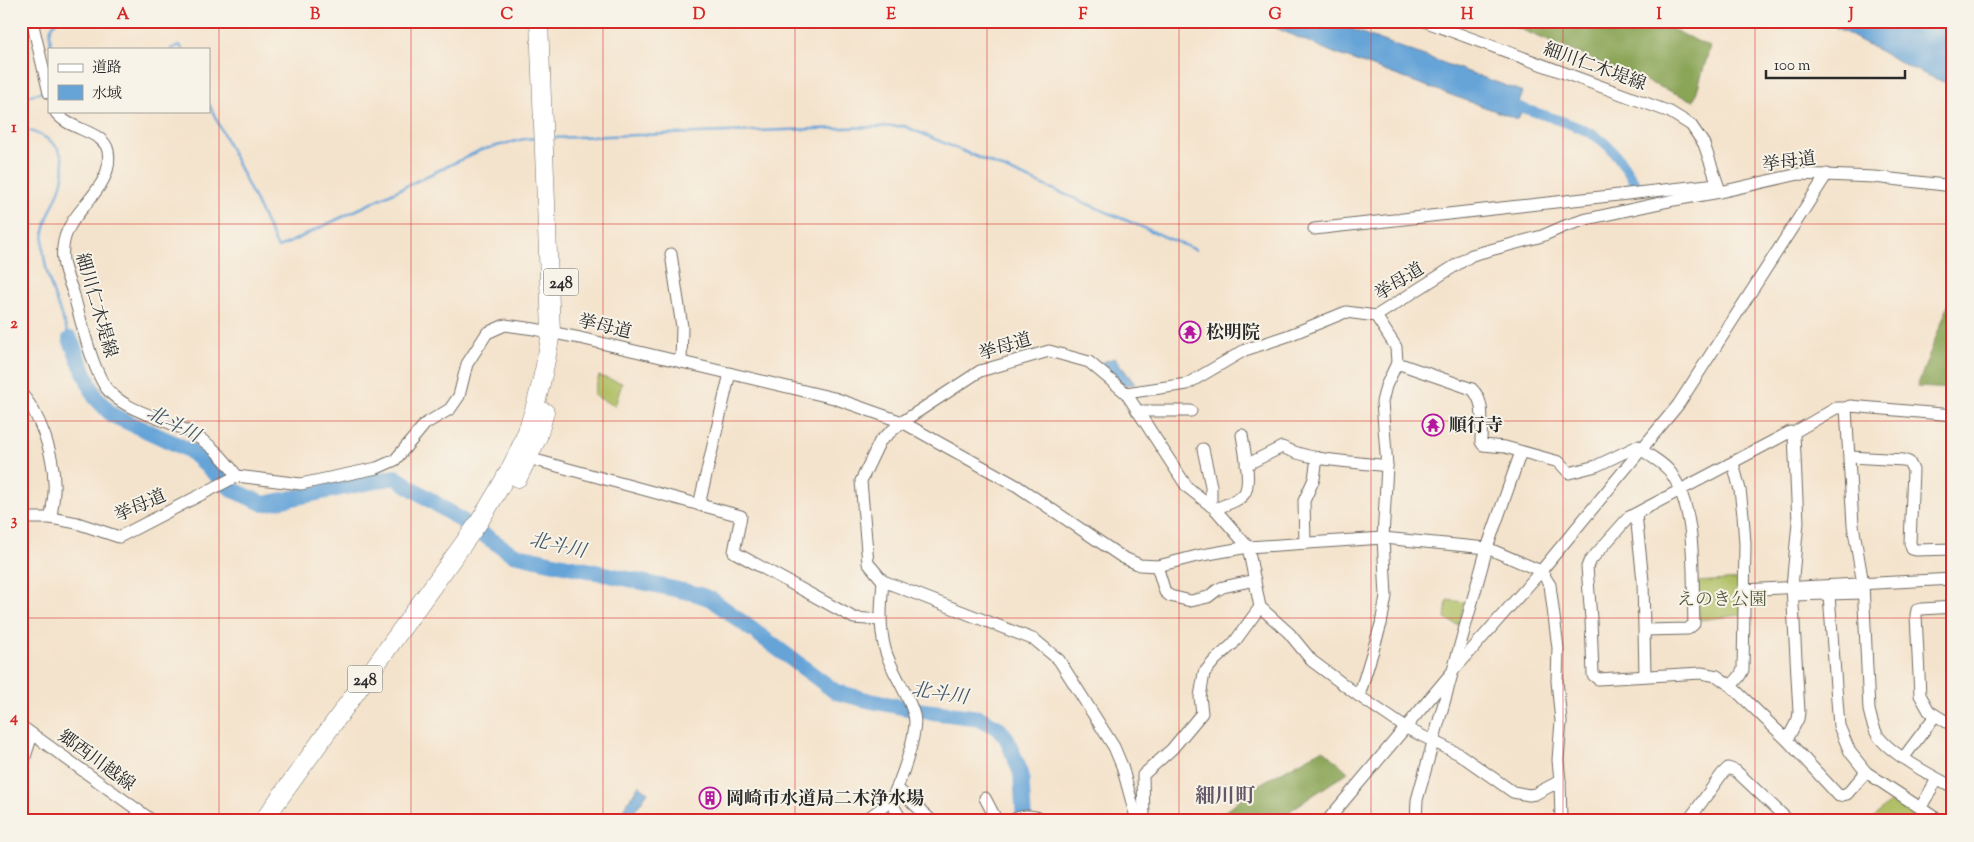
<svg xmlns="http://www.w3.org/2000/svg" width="1974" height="842" viewBox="0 0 1974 842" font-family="'Sorts Mill Goudy','Noto Serif JP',serif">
	<rect width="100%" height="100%" fill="#f7f3e8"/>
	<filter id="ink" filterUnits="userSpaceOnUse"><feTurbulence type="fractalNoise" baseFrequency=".02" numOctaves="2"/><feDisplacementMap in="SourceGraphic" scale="10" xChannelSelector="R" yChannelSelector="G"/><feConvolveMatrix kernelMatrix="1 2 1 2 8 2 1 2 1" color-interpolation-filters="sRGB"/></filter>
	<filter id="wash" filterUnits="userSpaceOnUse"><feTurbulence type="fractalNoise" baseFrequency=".0096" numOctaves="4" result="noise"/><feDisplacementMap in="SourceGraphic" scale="20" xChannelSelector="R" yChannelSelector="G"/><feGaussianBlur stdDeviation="1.12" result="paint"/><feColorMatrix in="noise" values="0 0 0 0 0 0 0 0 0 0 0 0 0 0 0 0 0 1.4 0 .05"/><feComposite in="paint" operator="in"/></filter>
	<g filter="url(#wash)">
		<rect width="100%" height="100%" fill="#f4e3cc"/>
		<g fill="#adbe61" stroke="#6c7446">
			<polygon points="599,376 622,383 615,406 593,395"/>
			<polygon points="1741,579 1741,615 1699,620 1697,582"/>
			<polygon points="1447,600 1465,602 1458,625 1445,619"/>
			<polygon points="1893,799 1926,821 1870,821"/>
		</g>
		<g fill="#8aa557" stroke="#5a6841">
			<polygon points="1500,21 1654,21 1710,47 1694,101"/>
			<polygon points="1953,294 1953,389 1917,387 1952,295"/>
			<polygon points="1323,749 1348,772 1291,810 1283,821 1203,821 1223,813 1258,785"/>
		</g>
		<g fill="#66a4d8" stroke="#486882">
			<polygon points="1260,21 1329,21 1523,92 1519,103 1529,106 1526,114 1521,112 1518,119 1334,53"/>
			<polygon points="1824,21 1953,21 1953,86 1913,69"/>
			<polygon points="1115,358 1135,384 1123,385 1096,364"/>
			<polygon points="639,785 648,792 632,815 623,809"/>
		</g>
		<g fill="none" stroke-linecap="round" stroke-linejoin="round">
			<g stroke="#66a4d8" stroke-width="2.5">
				<path d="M52,49C50,38 47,28 57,21"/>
				<polyline points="171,49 180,45 182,49"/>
				<polyline points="21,98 45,91"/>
				<polyline points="209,104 278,248 481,150 524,139 537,138"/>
				<path d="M21,128C49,136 70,148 62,181C57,203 43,217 43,243C43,273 60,310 70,339"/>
				<polyline points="550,138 904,126 1196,250"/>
			</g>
			<path stroke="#66a4d8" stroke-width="10" d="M1515,105C1544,117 1589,125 1610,148C1621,159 1628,173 1637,186"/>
			<polyline stroke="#66a4d8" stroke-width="16" points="70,339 95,397 112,415 189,450 233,490 264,504 395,477 513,554 697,594 711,599 836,692 871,701 917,710 980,718 998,728 1006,737 1021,773 1024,821"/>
		</g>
	</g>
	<g filter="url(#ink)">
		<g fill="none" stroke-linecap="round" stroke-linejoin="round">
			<g stroke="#716b63" stroke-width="13">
				<g id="minor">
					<polyline points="32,21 49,93"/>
					<polyline points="1424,21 1670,112 1691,125 1704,144 1720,191"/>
					<path d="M55,111C66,130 104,130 108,151C115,188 71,208 64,241C63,246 62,254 63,260C64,270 69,282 73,292C80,317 92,369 107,389C126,412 162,417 187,431C209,442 223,457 237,476"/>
					<polyline points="1314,229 1717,184"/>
					<polyline points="671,254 682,327 681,362"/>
					<path d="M1397,363L1472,389C1486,402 1481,424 1481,442L1483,445L1505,447L1559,462L1569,473L1596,466L1638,446C1647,456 1663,461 1671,473C1698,512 1692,578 1694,624L1688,629L1645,630"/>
					<path d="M21,393C40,414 54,455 54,483C55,494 52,506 51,518"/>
					<polyline points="1126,393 1187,384 1245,350 1287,336 1346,312 1376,316 1472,255 1542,236 1565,226 1587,219 1674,200 1720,192 1799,174 1874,177 1953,186"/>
					<polyline points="1137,411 1191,411"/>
					<path d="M1953,415L1850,406L1846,408L1853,525L1863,584L1869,710C1871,719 1873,728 1878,736C1892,755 1932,776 1953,787"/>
					<polyline points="1793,433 1836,408 1846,408"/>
					<polyline points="1203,449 1211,486 1211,506"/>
					<polyline points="1850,457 1904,460 1909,462 1913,470 1910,543 1912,549 1916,550 1953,549"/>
					<polyline points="528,458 741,516 734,552 854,618 880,620"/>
					<path d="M1246,465L1282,447C1313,462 1353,461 1387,466"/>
					<polyline points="237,476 301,484 377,468 395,460 425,424 450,409 459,396 467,364 487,333 505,325 534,329 580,338 834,398 902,422 1017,486 1122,557 1140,565 1158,566 1197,556 1248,547 1383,538 1487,548 1541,571 1550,585 1558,648 1557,681 1561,721 1558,760 1560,781"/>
					<polyline points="699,505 730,373"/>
					<path d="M1215,509C1223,505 1238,502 1244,494C1252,484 1244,448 1242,435"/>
					<polyline points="1636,514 1643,581 1645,676"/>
					<polyline points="21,518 51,518 77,523 119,537 237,476"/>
					<polyline points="1305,543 1304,501 1314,479 1317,458"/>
					<polyline points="1157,566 1165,592 1170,596 1191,601 1208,597 1217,590 1223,587 1255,580"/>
					<polyline points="1743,590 1953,579"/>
					<polyline points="1793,595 1863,593"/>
					<polyline points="1829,595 1839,726 1850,752 1866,772 1940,821"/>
					<polyline points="1953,607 1922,609 1917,610 1916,615 1920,695 1929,711 1953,726"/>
					<polyline points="1731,686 1739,677 1743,670 1745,544 1743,515 1740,490 1733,463"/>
					<polyline points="1359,696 1381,624 1386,596 1383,538 1387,466 1382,402 1386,386 1397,363 1396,347 1376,316"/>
					<polyline points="21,726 153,821"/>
					<polyline points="1787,740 1798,719 1799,712 1792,587 1798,522 1794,435 1793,433 1790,432 1629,517 1589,562 1587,567 1591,619 1593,675 1598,679 1701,673 1717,676 1731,686 1787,740 1839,796 1847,794 1866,772"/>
					<polyline points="1904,757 1935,716"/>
					<polyline points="21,769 32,735"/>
					<polyline points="897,788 932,821"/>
					<polyline points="985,798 997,821"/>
					<polyline points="890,800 902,821"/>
					<polyline points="1921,807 1937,779"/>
					<path d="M865,821C873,813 885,808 891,799C900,784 919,731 914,715C908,692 891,672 885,649C879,626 881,605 883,581"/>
					<path d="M1011,821C1024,813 1036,816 1050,821"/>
					<polyline points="1137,821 1122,766 1114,747 1059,660 1035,640 883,581 868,563 861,481 880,441 902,422 980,371 1049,351 1089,362 1126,393 1187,487 1215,509 1248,547 1260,607 1289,633 1312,661 1359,696 1406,728 1459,754 1513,792 1529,795 1535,794 1560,781 1561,821"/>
					<polyline points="1144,821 1143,775 1172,749 1202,713 1200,697 1204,673 1215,660 1233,644 1260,607"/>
					<polyline points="1327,821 1453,671 1541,571 1678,405 1827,174"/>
					<polyline points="1416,821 1417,800 1487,548 1521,452"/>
					<polyline points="1688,821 1722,774 1728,768 1736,771 1789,821"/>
				</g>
			</g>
			<g stroke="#716b63" stroke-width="19">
				<g id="highway">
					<polyline points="518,478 538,437 545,412"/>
					<path d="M263,821L479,522C497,493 520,455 530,422C540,393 546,363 551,332L539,21"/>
				</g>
			</g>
			<use href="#minor" stroke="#fff" stroke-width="11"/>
			<use href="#highway" stroke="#fff" stroke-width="18"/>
		</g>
	</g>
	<path fill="none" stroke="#d62828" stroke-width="1" stroke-opacity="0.55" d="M219,21V821M411,21V821M603,21V821M795,21V821M987,21V821M1179,21V821M1371,21V821M1563,21V821M1755,21V821M21,224H1953M21,421H1953M21,618H1953"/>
	<defs>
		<g id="temple-ring" transform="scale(1.125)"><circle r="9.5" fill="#f7f3e8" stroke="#b5179e" stroke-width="1.5"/><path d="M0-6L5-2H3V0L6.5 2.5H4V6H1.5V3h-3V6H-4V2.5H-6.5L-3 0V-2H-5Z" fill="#b5179e"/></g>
		<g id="building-ring" transform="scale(1.125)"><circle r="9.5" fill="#f7f3e8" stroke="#b5179e" stroke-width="1.5"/><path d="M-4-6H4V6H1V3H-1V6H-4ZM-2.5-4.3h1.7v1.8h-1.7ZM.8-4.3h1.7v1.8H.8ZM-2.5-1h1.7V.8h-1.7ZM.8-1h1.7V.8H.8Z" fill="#b5179e"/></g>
	</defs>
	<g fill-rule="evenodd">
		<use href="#temple-ring" x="1190" y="332"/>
		<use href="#temple-ring" x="1433" y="425"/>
		<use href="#building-ring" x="710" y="798"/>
	</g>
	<g text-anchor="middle" stroke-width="4" stroke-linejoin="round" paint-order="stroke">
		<g fill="#f7f3e8" stroke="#686764" stroke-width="1">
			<rect x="543.5" y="268.5" width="35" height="27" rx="4"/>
			<rect x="347.5" y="665.5" width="35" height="27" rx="4"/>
		</g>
		<g font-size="16" font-weight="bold" fill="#2b2b2b">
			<text x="561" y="288">248</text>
			<text x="365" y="685">248</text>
		</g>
		<g font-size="18" fill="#2b2b2b" stroke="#f7f3e8">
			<text transform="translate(1595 66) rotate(20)" y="6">細川仁木堤線</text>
			<text transform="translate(1789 161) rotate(-8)" y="6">挙母道</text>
			<text transform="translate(1399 281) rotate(-32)" y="6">挙母道</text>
			<text transform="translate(97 305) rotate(74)" y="6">細川仁木堤線</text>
			<text transform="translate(605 326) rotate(13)" y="6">挙母道</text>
			<text transform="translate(1005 346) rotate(-17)" y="6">挙母道</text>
			<text transform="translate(140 505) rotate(-24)" y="6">挙母道</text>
			<text transform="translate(97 760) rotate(36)" y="6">郷西川越線</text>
		</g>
		<g font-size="18" font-weight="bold" fill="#2b2b2b" stroke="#f7f3e8" text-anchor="start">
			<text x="1206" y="338">松明院</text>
			<text x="1449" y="431">順行寺</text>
			<text x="726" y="804">岡崎市水道局二木浄水場</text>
		</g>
		<g font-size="18" fill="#52573b" stroke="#f7f3e8">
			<text x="1722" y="605">えのき公園</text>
		</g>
		<g font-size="19" font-style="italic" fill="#405568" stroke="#f7f3e8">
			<text transform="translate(174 423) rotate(27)" y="7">北斗川</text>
			<text transform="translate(558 544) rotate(13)" y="7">北斗川</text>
			<text transform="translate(940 692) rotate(9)" y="7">北斗川</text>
		</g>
		<g font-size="20" font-weight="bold" fill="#625866" stroke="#f7f3e8">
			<text x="1225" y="802">細川町</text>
		</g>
	</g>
	<rect width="1974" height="842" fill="none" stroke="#f7f3e8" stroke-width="55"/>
	<rect x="48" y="48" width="162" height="65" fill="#f7f3e8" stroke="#a5a39c"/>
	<rect x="58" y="64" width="25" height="8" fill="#ffffff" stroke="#a5a39c"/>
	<text x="92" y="72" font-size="15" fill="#2b2b2b">道路</text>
	<rect x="58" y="85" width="25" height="15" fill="#66a4d8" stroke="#a5a39c"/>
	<text x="92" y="98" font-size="15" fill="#2b2b2b">水域</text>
	<path d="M1766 70v8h139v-8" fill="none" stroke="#2b2b2b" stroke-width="2.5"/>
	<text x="1774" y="70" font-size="15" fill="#2b2b2b" stroke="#f7f3e8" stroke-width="4" paint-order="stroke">100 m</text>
	<rect x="28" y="28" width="1918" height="786" fill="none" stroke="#d62828" stroke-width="2"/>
	<g font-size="16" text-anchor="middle" font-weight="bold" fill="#d62828">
		<text x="123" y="19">A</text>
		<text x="315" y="19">B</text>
		<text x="507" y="19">C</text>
		<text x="699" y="19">D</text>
		<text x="891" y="19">E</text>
		<text x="1083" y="19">F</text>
		<text x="1275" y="19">G</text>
		<text x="1467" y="19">H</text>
		<text x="1659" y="19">I</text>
		<text x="1851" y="19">J</text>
		<text x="14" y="132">1</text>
		<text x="14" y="328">2</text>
		<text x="14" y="525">3</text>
		<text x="14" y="722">4</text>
	</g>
</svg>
